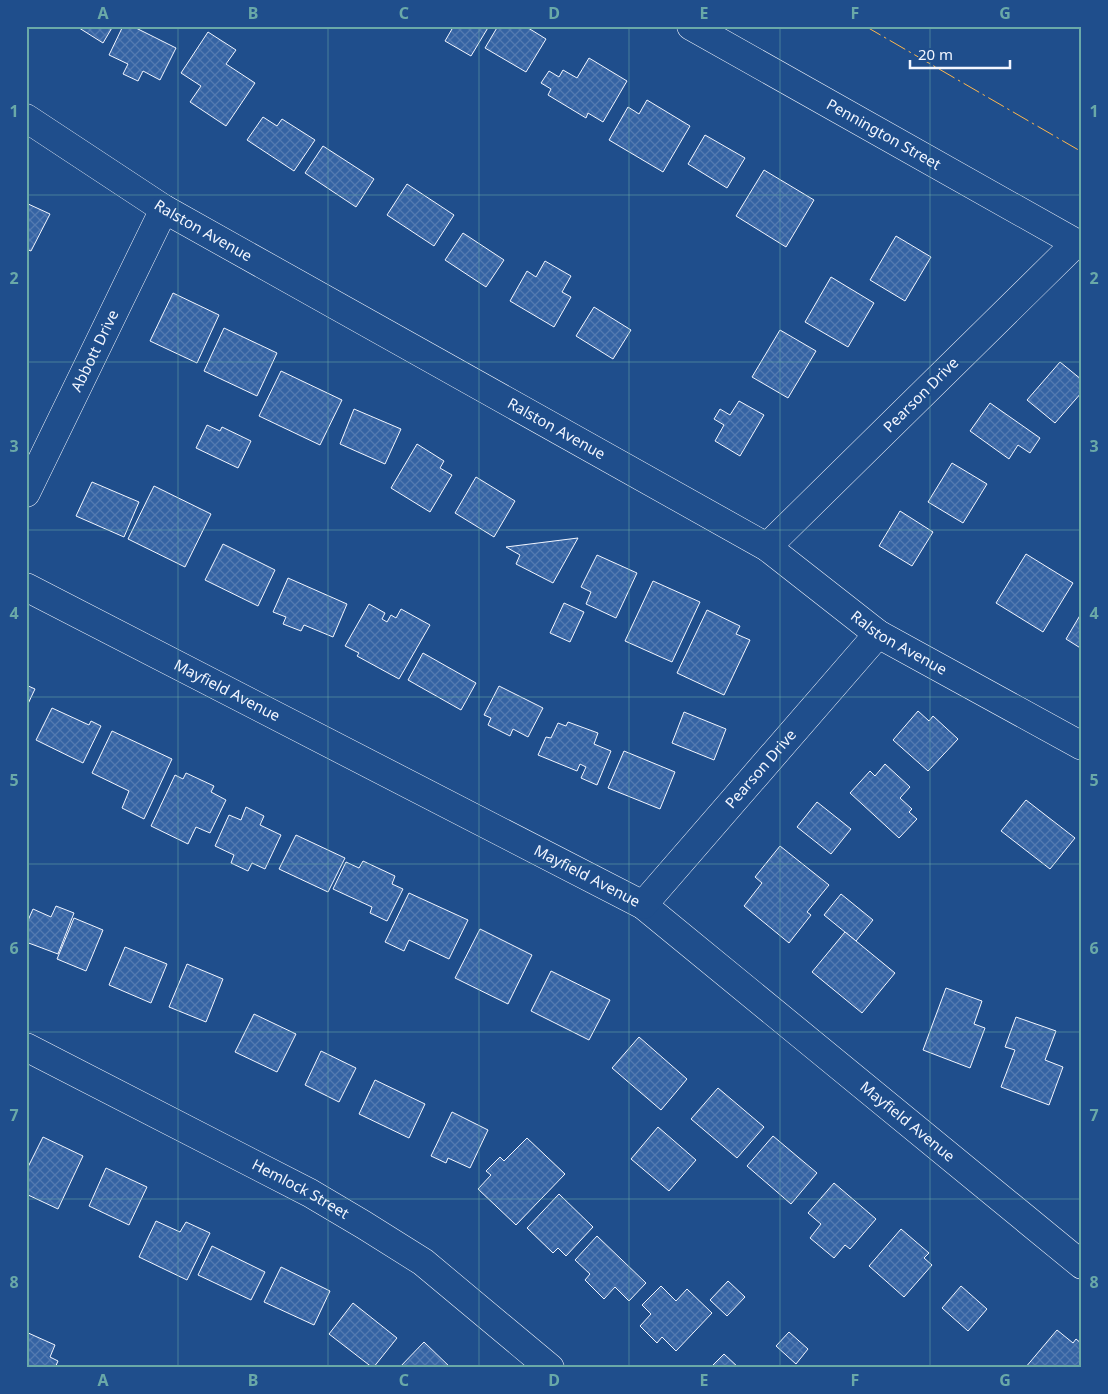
<svg xmlns="http://www.w3.org/2000/svg" width="1108" height="1394" viewBox="0 0 1108 1394" font-family="'Noto Sans',sans-serif">
	<defs>
		<pattern id="building-cross-hatch" width="8" height="8" patternUnits="userSpaceOnUse" patternTransform="scale(1.25)"><rect width="8" height="8" fill="#3563a3"/><path d="M0 0l8 8M0 8l8-8" fill="none" stroke="#537ab1"/></pattern>
	</defs>
	<rect width="100%" height="100%" fill="#1f4e8c"/>
	<g fill="url(#building-cross-hatch)" stroke="#f2f6ff">
		<polygon points="76,26 113,26 103,43"/>
		<polygon points="123,26 132,26 176,48 160,80 143,71 138,81 123,74 128,64 109,55"/>
		<polygon points="446,26 489,26 471,56 445,41 452,29"/>
		<polygon points="498,26 525,26 546,39 526,72 485,48"/>
		<polygon points="208,32 236,50 226,64 255,83 226,126 190,102 201,86 181,73"/>
		<polygon points="589,58 627,81 603,122 588,113 586,118 548,95 551,89 541,83 549,71 559,77 563,70 577,78"/>
		<polygon points="647,100 690,126 663,172 609,140 628,107 639,114"/>
		<polygon points="263,117 277,126 282,119 315,140 294,171 247,140"/>
		<polygon points="705,135 745,158 727,188 688,164"/>
		<polygon points="323,146 374,179 356,207 305,173"/>
		<polygon points="764,170 814,200 786,247 736,216"/>
		<polygon points="407,184 454,215 434,246 387,215"/>
		<polygon points="26,203 50,214 31,251 26,249"/>
		<polygon points="463,233 504,260 486,287 445,260"/>
		<polygon points="896,236 931,257 905,301 870,280"/>
		<polygon points="545,261 571,276 562,292 571,297 554,327 510,301 527,271 536,277"/>
		<polygon points="831,277 874,303 848,347 805,322"/>
		<polygon points="173,293 219,315 197,363 150,341"/>
		<polygon points="594,307 631,330 613,359 576,336"/>
		<polygon points="224,328 277,353 257,396 204,371"/>
		<polygon points="780,330 816,351 788,398 752,377"/>
		<polygon points="1060,362 1082,380 1082,392 1055,423 1027,400"/>
		<polygon points="281,371 342,400 320,445 259,416"/>
		<polygon points="739,401 764,415 740,456 715,441 724,425 714,419 720,409 730,415"/>
		<polygon points="990,403 1040,438 1030,453 1018,445 1009,459 970,431"/>
		<polygon points="354,409 401,429 385,464 340,444"/>
		<polygon points="207,425 220,431 222,427 251,441 238,468 196,448"/>
		<polygon points="417,444 444,461 440,468 452,475 430,512 391,488"/>
		<polygon points="952,463 987,484 963,523 928,502"/>
		<polygon points="476,477 515,501 494,537 455,513"/>
		<polygon points="92,482 139,502 124,537 76,516"/>
		<polygon points="154,486 211,514 185,567 128,539"/>
		<polygon points="900,511 933,532 912,566 879,546"/>
		<polygon points="578,538 553,583 516,564 520,555 506,547"/>
		<polygon points="223,544 275,570 258,606 205,580"/>
		<polygon points="1026,554 1073,583 1043,632 996,603"/>
		<polygon points="597,555 637,573 616,618 586,604 591,592 581,587"/>
		<polygon points="288,578 347,604 333,637 304,625 301,631 283,624 286,617 273,612"/>
		<polygon points="653,581 700,602 672,662 625,641"/>
		<polygon points="564,603 584,612 570,642 550,633"/>
		<polygon points="369,604 385,613 382,619 387,622 391,615 396,618 401,609 430,625 399,679 357,656 359,653 345,646"/>
		<polygon points="707,610 740,626 736,634 750,640 724,695 677,673"/>
		<polygon points="1082,612 1082,649 1066,639"/>
		<polygon points="423,653 476,683 461,710 408,680"/>
		<polygon points="26,685 35,689 26,708"/>
		<polygon points="499,686 543,708 528,737 513,729 510,736 488,725 491,718 484,715"/>
		<polygon points="52,708 89,725 91,721 101,726 83,763 36,740"/>
		<polygon points="918,711 929,721 933,716 958,739 928,771 893,740"/>
		<polygon points="684,712 726,729 714,760 672,743"/>
		<polygon points="568,722 598,733 594,744 611,751 597,785 581,778 586,767 580,764 577,771 538,755 546,737 551,738 558,723 566,726"/>
		<polygon points="112,731 172,759 144,819 122,808 129,791 92,773"/>
		<polygon points="624,751 675,772 660,809 608,788"/>
		<polygon points="885,764 910,787 900,798 912,809 909,812 917,819 899,838 850,793 870,771 875,776"/>
		<polygon points="186,773 214,786 211,792 226,800 210,833 196,827 188,844 151,826 175,775 183,779"/>
		<polygon points="1026,800 1075,838 1050,869 1001,831"/>
		<polygon points="817,802 851,829 831,854 797,827"/>
		<polygon points="246,807 264,816 260,825 281,835 265,869 252,863 248,871 231,863 234,855 215,846 229,815 241,820"/>
		<polygon points="296,835 345,858 328,892 279,869"/>
		<polygon points="780,846 829,885 807,912 811,915 789,943 744,906 762,883 755,877"/>
		<polygon points="363,861 395,876 392,884 403,889 387,921 370,913 372,907 333,889 346,862 359,868"/>
		<polygon points="409,893 468,920 449,959 409,940 404,951 385,942"/>
		<polygon points="841,894 873,920 856,941 824,915"/>
		<polygon points="56,906 74,913 58,954 26,942 26,925 33,909 51,917"/>
		<polygon points="74,918 103,930 86,971 57,959"/>
		<polygon points="480,929 532,955 508,1004 455,978"/>
		<polygon points="845,932 895,973 862,1013 812,972"/>
		<polygon points="125,947 167,964 151,1003 109,985"/>
		<polygon points="187,964 223,979 206,1022 169,1007"/>
		<polygon points="551,971 610,1000 589,1040 531,1011"/>
		<polygon points="946,988 982,1001 974,1024 985,1028 970,1068 923,1050"/>
		<polygon points="254,1014 296,1034 277,1072 235,1052"/>
		<polygon points="1016,1017 1056,1031 1045,1060 1063,1067 1049,1105 1001,1087 1015,1050 1005,1047"/>
		<polygon points="639,1037 687,1079 661,1110 612,1068"/>
		<polygon points="321,1051 356,1068 339,1102 305,1085"/>
		<polygon points="375,1080 425,1104 409,1138 359,1114"/>
		<polygon points="718,1088 764,1127 737,1158 691,1119"/>
		<polygon points="452,1112 488,1130 470,1168 448,1158 446,1163 431,1156"/>
		<polygon points="658,1127 696,1160 669,1191 631,1159"/>
		<polygon points="773,1136 817,1173 791,1204 747,1166"/>
		<polygon points="43,1137 83,1156 58,1209 26,1194 26,1171"/>
		<polygon points="527,1138 565,1174 516,1225 478,1189 491,1175 486,1171 500,1157 504,1161"/>
		<polygon points="106,1168 147,1187 129,1225 89,1206"/>
		<polygon points="834,1183 876,1219 850,1249 845,1245 834,1258 810,1238 821,1224 808,1213"/>
		<polygon points="559,1194 593,1227 566,1256 558,1248 553,1253 527,1228"/>
		<polygon points="156,1221 180,1232 186,1222 210,1233 187,1280 139,1257"/>
		<polygon points="901,1229 929,1253 924,1258 932,1265 904,1297 869,1266"/>
		<polygon points="597,1236 646,1283 629,1301 615,1287 604,1299 585,1280 590,1274 575,1260"/>
		<polygon points="212,1246 265,1272 251,1300 198,1275"/>
		<polygon points="281,1267 330,1291 314,1325 264,1302"/>
		<polygon points="728,1281 745,1297 727,1316 710,1300"/>
		<polygon points="661,1286 676,1301 687,1289 712,1313 676,1351 662,1337 657,1343 640,1326 651,1314 642,1305"/>
		<polygon points="961,1286 987,1309 968,1331 942,1308"/>
		<polygon points="353,1303 397,1338 373,1368 329,1334"/>
		<polygon points="1057,1330 1073,1343 1076,1339 1082,1344 1082,1368 1025,1368"/>
		<polygon points="26,1332 55,1345 50,1357 58,1361 55,1368 26,1368"/>
		<polygon points="789,1332 808,1349 796,1364 776,1346"/>
		<polygon points="424,1342 451,1368 399,1368"/>
		<polygon points="724,1354 739,1368 710,1368"/>
	</g>
	<g fill="none" stroke-linecap="round" stroke-linejoin="round">
		<g stroke="#f2f6ff" stroke-width="29">
			<g id="street">
				<path id="s1" d="M691,26L1076,243L767,547"/>
				<path id="s2" d="M26,118L164,209L767,547L878,634L1082,746"/>
				<path id="s3" d="M26,493L164,209"/>
				<path id="s4" d="M26,587L643,905L1082,1265"/>
				<path id="s5" d="M643,905L878,634"/>
				<path id="s6" d="M26,1047L310,1193L364,1225L423,1262L550,1368"/>
			</g>
		</g>
		<use href="#street" stroke="#1f4e8c" stroke-width="28"/>
		<polyline stroke="#ffb74d" stroke-width="1" stroke-dasharray="18 4 2.5 4" stroke-linecap="butt" points="865,26 1082,152"/>
	</g>
	<path fill="none" stroke="#6aa9a8" stroke-width="1" stroke-opacity="0.55" d="M178,26V1368M328,26V1368M479,26V1368M629,26V1368M780,26V1368M930,26V1368M26,195H1082M26,362H1082M26,530H1082M26,697H1082M26,864H1082M26,1032H1082M26,1199H1082"/>
	<g text-anchor="middle" stroke-width="4" stroke-linejoin="round" paint-order="stroke">
		<g font-size="15" fill="#f2f6ff" stroke="#1f4e8c">
			<text dy="5" stroke="none"><textPath href="#s1" startOffset="221">Pennington Street</textPath></text>
			<text dy="5" stroke="none"><textPath href="#s2" startOffset="210">Ralston Avenue</textPath></text>
			<text dy="5" stroke="none"><textPath href="#s3" startOffset="158">Abbott Drive</textPath></text>
			<text transform="translate(921 395) rotate(-45)" y="5">Pearson Drive</text>
			<text dy="5" stroke="none"><textPath href="#s2" startOffset="615">Ralston Avenue</textPath></text>
			<text dy="5" stroke="none"><textPath href="#s2" startOffset="1020">Ralston Avenue</textPath></text>
			<text dy="5" stroke="none"><textPath href="#s4" startOffset="226">Mayfield Avenue</textPath></text>
			<text dy="5" stroke="none"><textPath href="#s5" startOffset="180">Pearson Drive</textPath></text>
			<text dy="5" stroke="none"><textPath href="#s4" startOffset="631">Mayfield Avenue</textPath></text>
			<text dy="5" stroke="none"><textPath href="#s4" startOffset="1036">Mayfield Avenue</textPath></text>
			<text dy="5" stroke="none"><textPath href="#s6" startOffset="309">Hemlock Street</textPath></text>
		</g>
	</g>
	<rect width="1108" height="1394" fill="none" stroke="#1f4e8c" stroke-width="55"/>
	<path d="M910 60v8h100v-8" fill="none" stroke="#f2f6ff" stroke-width="2.5"/>
	<text x="918" y="60" font-size="15" fill="#f2f6ff" stroke="#1f4e8c" stroke-width="4" paint-order="stroke">20 m</text>
	<rect x="28" y="28" width="1052" height="1338" fill="none" stroke="#6aa9a8" stroke-width="2"/>
	<g font-size="16" text-anchor="middle" font-weight="bold" fill="#6aa9a8">
		<text x="103" y="19">A</text>
		<text x="253" y="19">B</text>
		<text x="404" y="19">C</text>
		<text x="554" y="19">D</text>
		<text x="704" y="19">E</text>
		<text x="855" y="19">F</text>
		<text x="1005" y="19">G</text>
		<text x="14" y="117">1</text>
		<text x="1094" y="117">1</text>
		<text x="14" y="284">2</text>
		<text x="1094" y="284">2</text>
		<text x="14" y="452">3</text>
		<text x="1094" y="452">3</text>
		<text x="14" y="619">4</text>
		<text x="1094" y="619">4</text>
		<text x="14" y="786">5</text>
		<text x="1094" y="786">5</text>
		<text x="14" y="954">6</text>
		<text x="1094" y="954">6</text>
		<text x="14" y="1121">7</text>
		<text x="1094" y="1121">7</text>
		<text x="14" y="1288">8</text>
		<text x="1094" y="1288">8</text>
		<text x="103" y="1386">A</text>
		<text x="253" y="1386">B</text>
		<text x="404" y="1386">C</text>
		<text x="554" y="1386">D</text>
		<text x="704" y="1386">E</text>
		<text x="855" y="1386">F</text>
		<text x="1005" y="1386">G</text>
	</g>
</svg>
